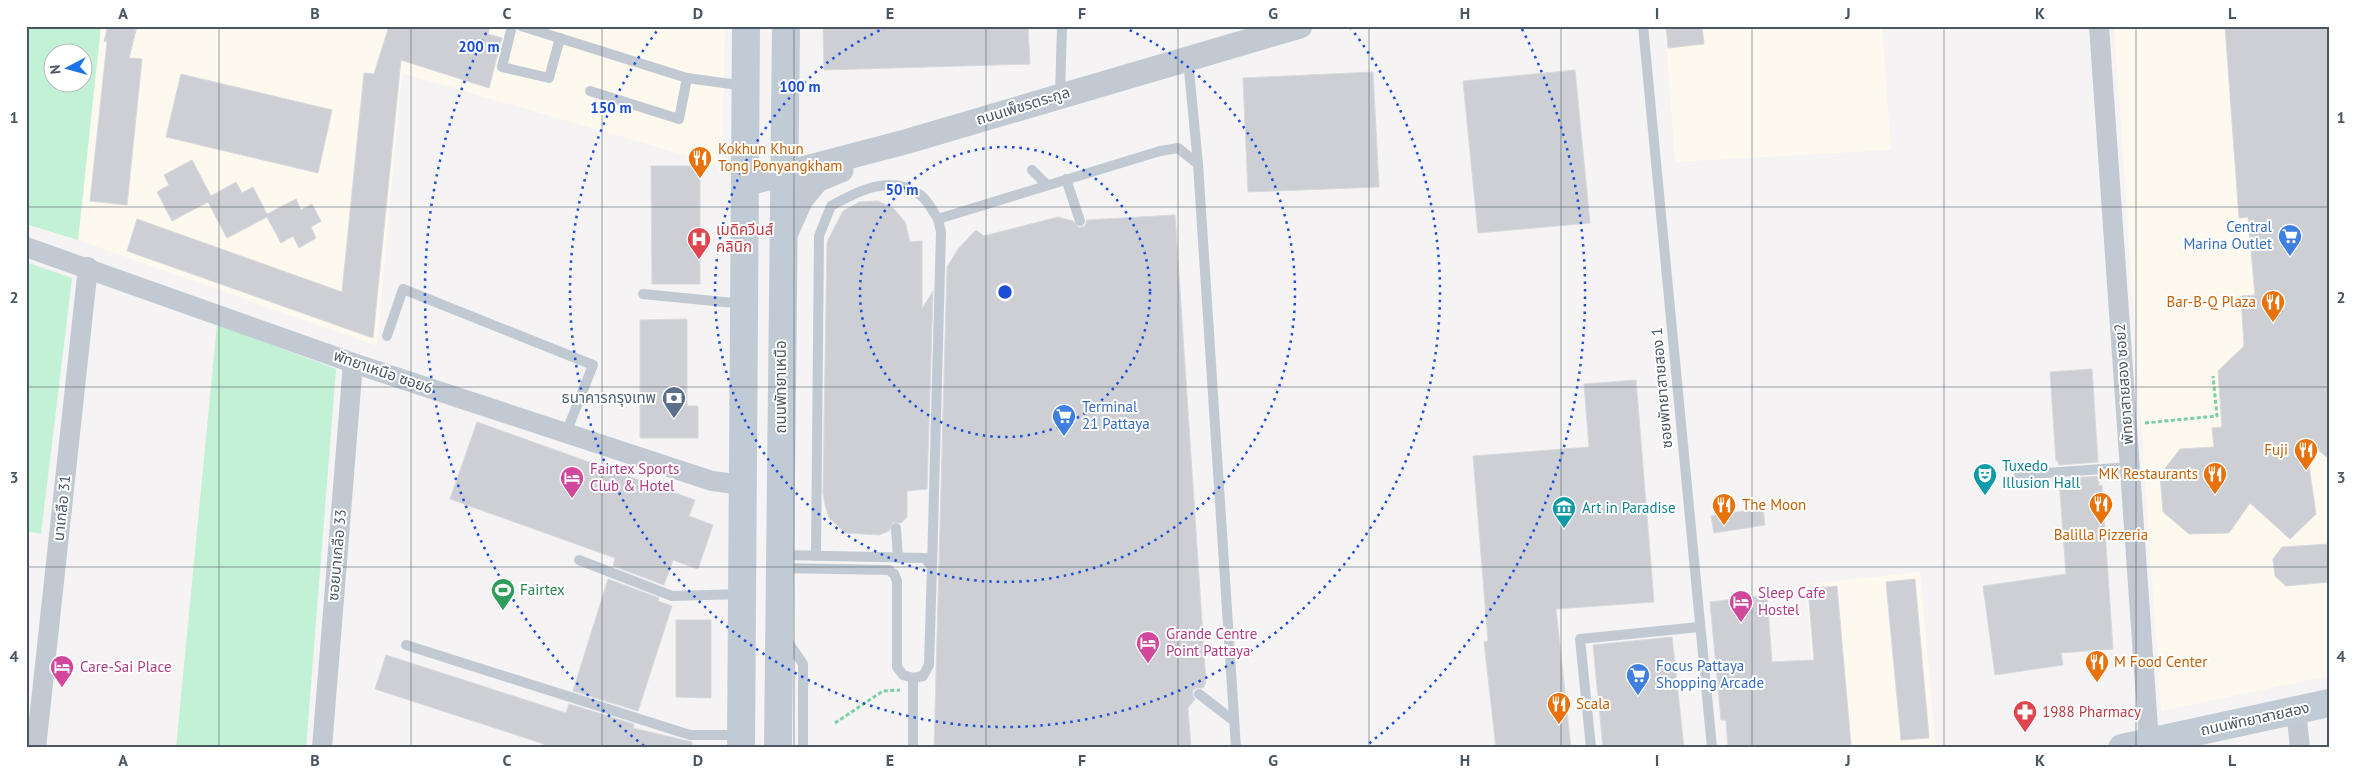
<svg xmlns="http://www.w3.org/2000/svg" width="2355" height="774" viewBox="0 0 2355 774" font-family="'PT Sans','Noto Sans Thai',sans-serif">
	<rect width="100%" height="100%" fill="#f5f3f3"/>
	<g fill="#fdf9ef">
		<polygon points="101,26 725,26 722,166 402,73 377,346 78,240"/>
		<polygon points="1665,26 1882,26 1891,150 1675,162"/>
		<polygon points="2114,26 2329,26 2329,676 2161,711"/>
		<polygon points="1920,572 1936,748 1818,748 1806,584"/>
	</g>
	<g fill="#c3f1d5" fill-rule="evenodd">
		<path d="M26,26H101L78,240L26,224ZM52,52H82V82H52Z"/>
		<polygon points="26,262 72,278 41,534 26,531"/>
		<polygon points="217,324 336,369 306,748 176,748"/>
	</g>
	<g fill="#cdcfd5" stroke="#d7d9de">
		<polygon points="108,26 137,26 129,58 142,59 127,205 90,201 107,42 104,41"/>
		<polygon points="389,26 490,26 488,34 502,38 489,88 401,60 373,338 127,251 137,219 342,292 364,73 374,74"/>
		<polygon points="823,26 1028,26 1030,64 824,70"/>
		<polygon points="1666,26 1702,26 1704,44 1668,48"/>
		<polygon points="2225,26 2329,26 2329,459 2305,439 2316,514 2290,539 2250,503 2229,533 2189,534 2163,512 2160,475 2180,449 2214,447 2212,428 2222,427 2218,371 2244,346 2241,296 2255,295 2248,217 2239,218"/>
		<polygon points="1575,70 1590,223 1478,233 1463,81"/>
		<polygon points="1373,72 1379,187 1248,192 1243,78"/>
		<polygon points="181,74 332,110 318,173 166,137"/>
		<polygon points="192,160 211,196 236,182 242,193 253,187 267,214 296,199 301,210 312,204 321,221 311,227 316,238 299,248 293,236 281,243 267,217 227,238 208,202 172,221 157,192 169,185 164,175"/>
		<polygon points="651,166 700,166 700,284 652,284"/>
		<polygon points="878,201 894,209 905,222 910,242 922,241 922,309 933,291 927,489 907,491 907,517 901,523 893,522 889,531 879,535 846,533 829,518 825,505 823,493 827,242 843,211 859,202"/>
		<polygon points="1175,215 1206,682 1203,688 1197,688 1193,690 1193,696 1195,699 1188,708 1191,748 934,748 947,267 958,249 976,230 984,236 1058,217 1073,221 1079,228 1085,226 1087,220"/>
		<polygon points="687,319 687,406 698,406 698,438 640,438 640,320"/>
		<polygon points="2092,369 2098,462 2059,465 2058,461 2056,461 2050,372"/>
		<polygon points="1636,380 1654,602 1556,609 1571,748 1496,748 1484,642 1488,641 1473,456 1589,447 1584,384"/>
		<polygon points="477,422 695,500 689,516 713,525 698,569 673,560 664,585 613,566 615,558 450,499"/>
		<polygon points="2099,476 2099,486 2102,485 2113,649 2061,653 2063,665 1995,675 1983,586 2066,574 2059,479"/>
		<polygon points="1763,508 1765,525 1714,533 1711,516"/>
		<polygon points="2329,544 2329,582 2286,586 2275,576 2273,559 2282,547"/>
		<polygon points="608,579 659,598 658,601 672,606 638,711 573,691"/>
		<polygon points="1915,579 1929,738 1901,740 1886,582"/>
		<polygon points="1837,586 1851,745 1812,748 1728,748 1726,720 1721,720 1710,602 1767,595 1772,662 1814,660 1808,589"/>
		<polygon points="676,620 711,620 711,698 676,697"/>
		<polygon points="1672,637 1684,748 1603,748 1593,645"/>
		<polygon points="386,655 566,713 569,704 634,724 633,728 692,742 692,748 543,748 544,744 375,689"/>
	</g>
	<g fill="none" stroke-linecap="round" stroke-linejoin="round">
		<g stroke="#7ad0a6" stroke-width="3" stroke-dasharray="4 2.5" stroke-linecap="butt">
			<polyline points="2145,423 2217,416 2213,376"/>
			<polyline points="835,723 883,691 900,690"/>
		</g>
		<g stroke="#c1cad2" stroke-width="10">
			<polyline points="512,26 502,67 549,78 560,38"/>
			<polyline points="521,26 687,78 745,86"/>
			<polyline points="1643,26 1712,748"/>
			<polyline points="1188,60 1198,164"/>
			<polyline points="590,91 679,119 687,78"/>
			<polyline points="1060,95 1062,26"/>
			<polyline points="1032,170 1047,185"/>
			<polyline points="1066,179 1080,221"/>
			<polyline points="643,294 744,304"/>
			<polyline points="387,336 403,289 593,365 566,433"/>
			<polyline points="2019,475 2130,467"/>
			<polyline points="896,528 898,558"/>
			<path d="M816,556L819,236L831,206C858,191 890,174 919,194C927,199 933,211 938,219"/>
			<polyline points="579,560 672,596 741,594"/>
			<polyline points="932,567 941,232 938,219 1160,151 1178,148 1198,164 1236,748"/>
			<polyline points="780,568 889,570 894,574 897,581 897,667 903,675 913,678 923,676 929,665 932,567 925,558 781,555"/>
			<polyline points="786,639 803,664 803,748"/>
			<polyline points="406,645 690,735 740,735"/>
			<polyline points="913,678 913,748"/>
			<polyline points="1199,694 1234,721"/>
			<polyline points="1591,748 1580,639 1699,627"/>
		</g>
		<g stroke="#c1cad2" stroke-width="20">
			<polyline points="2099,26 2149,742"/>
			<polyline points="26,247 353,363 712,481 743,485"/>
			<polyline points="2296,710 2300,748"/>
			<polyline points="36,748 88,267"/>
			<polyline points="322,748 353,363"/>
		</g>
		<g stroke="#c1cad2" stroke-width="25">
			<polyline points="745,184 905,142 1300,26"/>
			<polyline points="784,237 801,199 817,180 841,170"/>
		</g>
		<g stroke="#c1cbd6" stroke-width="28">
			<polyline points="741,748 746,26"/>
			<polyline points="778,748 786,26"/>
			<polyline points="2122,748 2329,703"/>
		</g>
	</g>
	<path fill="none" stroke="#4a5661" stroke-width="1" stroke-opacity="0.55" d="M219,26V748M411,26V748M602,26V748M794,26V748M986,26V748M1178,26V748M1369,26V748M1561,26V748M1752,26V748M1944,26V748M2136,26V748M26,207H2329M26,387H2329M26,567H2329"/>
	<g fill="none" stroke="#1d4ed8" stroke-width="2.5" stroke-dasharray="2.5 5">
		<circle cx="1005" cy="292" r="145"/>
		<path d="M1123 27A290 290 0 1 1 887 27"/>
		<path d="M1350 27A435 435 0 1 1 660 27"/>
		<path d="M644 746A580 580 0 0 1 488 29M1522 29A580 580 0 0 1 1366 746"/>
	</g>
	<defs>
		<g id="restaurant-pin" transform="scale(1.25)"><path d="M0 17L-7.5 6A9.5 9.5 0 1 1 7.5 6Z" fill="#e8710a" stroke="#fff"/><path d="M-5-6h1v4h1v-4h1v4h1v-4h1v5L-1.5 .5V6h-2V.5L-5-1ZM5-6V6H3V1.5H1.5Q1.5-4 5-6Z" fill="#fff"/></g>
		<g id="supermarket-pin" transform="scale(1.25)"><path d="M0 17L-7.5 6A9.5 9.5 0 1 1 7.5 6Z" fill="#3f7fe0" stroke="#fff"/><path d="M-6-5.5h2.5l.6 2H6L4.5 2H-2.5L-4.4-4H-6ZM-1.5 3.2a1.3 1.3 0 1 0 .1 0ZM3 3.2a1.3 1.3 0 1 0 .1 0Z" fill="#fff"/></g>
		<g id="hospital-pin" transform="scale(1.25)"><path d="M0 17L-7.5 6A9.5 9.5 0 1 1 7.5 6Z" fill="#e0444e" stroke="#fff"/><path d="M-5-5h3v3.5h4V-5h3V5h-3V1.5h-4V5h-3Z" fill="#fff"/></g>
		<g id="bank-pin" transform="scale(1.25)"><path d="M0 17L-7.5 6A9.5 9.5 0 1 1 7.5 6Z" fill="#5c6f8a" stroke="#fff"/><path d="M-6-4H6V4H-6ZM0-2.3a2.3 2.3 0 1 0 0 4.6a2.3 2.3 0 1 0 0-4.6Z" fill="#fff"/></g>
		<g id="theatre-pin" transform="scale(1.25)"><path d="M0 17L-7.5 6A9.5 9.5 0 1 1 7.5 6Z" fill="#0f9aa8" stroke="#fff"/><path d="M-5-5.5Q0-4 5-5.5V0Q5 5 0 6Q-5 5-5 0ZM-3.3-2.5H-1v1.5H-3.3ZM1-2.5H3.3v1.5H1ZM-2.8 1Q0 5.5 2.8 1Z" fill="#fff"/></g>
		<g id="hotel-pin" transform="scale(1.25)"><path d="M0 17L-7.5 6A9.5 9.5 0 1 1 7.5 6Z" fill="#d1479c" stroke="#fff"/><path d="M-6-4.5h1.5V1H6V5H4.5V3h-9V5H-6ZM-4 0a1.8 1.8 0 1 1 3.6 0ZM.5 0V-2.5h3Q6-2.5 6 0Z" fill="#fff"/></g>
		<g id="museum-pin" transform="scale(1.25)"><path d="M0 17L-7.5 6A9.5 9.5 0 1 1 7.5 6Z" fill="#0f9aa8" stroke="#fff"/><path d="M0-6L6-3V-2H-6V-3ZM-5-1h2V3h-2ZM-1-1h2V3h-2ZM3-1h2V3H3ZM-6 4H6V6H-6Z" fill="#fff"/></g>
		<g id="stadium-pin" transform="scale(1.25)"><path d="M0 17L-7.5 6A9.5 9.5 0 1 1 7.5 6Z" fill="#2e9e5b" stroke="#fff"/><path d="M0-5a6.5 5 0 1 0 0 10a6.5 5 0 1 0 0-10ZM-3.5-1.8h7v3.6h-7Z" fill="#fff"/></g>
		<g id="pharmacy-pin" transform="scale(1.25)"><path d="M0 17L-7.5 6A9.5 9.5 0 1 1 7.5 6Z" fill="#e0444e" stroke="#fff"/><path d="M-2-6h4v4h4v4h-4v4h-4v-4h-4v-4h4Z" fill="#fff"/></g>
	</defs>
	<g fill-rule="evenodd">
		<use href="#restaurant-pin" x="700" y="158"/>
		<use href="#supermarket-pin" x="2290" y="236"/>
		<use href="#hospital-pin" x="699" y="239"/>
		<use href="#restaurant-pin" x="2273" y="302"/>
		<use href="#bank-pin" x="674" y="398"/>
		<use href="#supermarket-pin" x="1064" y="416"/>
		<use href="#restaurant-pin" x="2306" y="450"/>
		<use href="#restaurant-pin" x="2215" y="474"/>
		<use href="#theatre-pin" x="1985" y="475"/>
		<use href="#hotel-pin" x="572" y="478"/>
		<use href="#restaurant-pin" x="2101" y="504"/>
		<use href="#restaurant-pin" x="1724" y="505"/>
		<use href="#museum-pin" x="1564" y="508"/>
		<use href="#stadium-pin" x="503" y="590"/>
		<use href="#hotel-pin" x="1741" y="602"/>
		<use href="#hotel-pin" x="1148" y="643"/>
		<use href="#restaurant-pin" x="2097" y="662"/>
		<use href="#hotel-pin" x="62" y="667"/>
		<use href="#supermarket-pin" x="1638" y="675"/>
		<use href="#restaurant-pin" x="1559" y="704"/>
		<use href="#pharmacy-pin" x="2025" y="712"/>
	</g>
	<g text-anchor="middle" stroke-width="4" stroke-linejoin="round" paint-order="stroke">
		<g font-size="15" fill="#4a5661" stroke="#fff">
			<text transform="translate(1023 106) rotate(-17)" y="5">ถนนเพ็ชรตระกูล</text>
			<text transform="translate(383 372) rotate(19)" y="5">พัทยาเหนือ ซอย6</text>
			<text transform="translate(2124 384) rotate(-94)" y="5">พัทยาสายสอง ซอย2</text>
			<text transform="translate(781 387) rotate(-90)" y="5">ถนนพัทยาเหนือ</text>
			<text transform="translate(1662 388) rotate(-95)" y="5">ซอยพัทยาสายสอง 1</text>
			<text transform="translate(62 508) rotate(-84)" y="5">นาเกลือ 31</text>
			<text transform="translate(337 555) rotate(-85)" y="5">ซอยนาเกลือ 33</text>
			<text transform="translate(2255 719) rotate(-12)" y="5">ถนนพัทยาสายสอง</text>
		</g>
		<g font-size="15" fill="#c56008" stroke="#fff" text-anchor="start">
			<text x="718" y="154">Kokhun Khun<tspan x="718" dy="17">Tong Ponyangkham</tspan></text>
			<text x="2256" y="307" text-anchor="end">Bar-B-Q Plaza</text>
			<text x="2288" y="455" text-anchor="end">Fuji</text>
			<text x="2198" y="479" text-anchor="end">MK Restaurants</text>
			<text x="1742" y="510">The Moon</text>
			<text x="2101" y="540" text-anchor="middle">Balilla Pizzeria</text>
			<text x="2114" y="667">M Food Center</text>
			<text x="1576" y="709">Scala</text>
		</g>
		<g font-size="15" fill="#366cbe" stroke="#fff" text-anchor="start">
			<text x="2272" y="232" text-anchor="end">Central<tspan x="2272" dy="17">Marina Outlet</tspan></text>
			<text x="1082" y="412">Terminal<tspan x="1082" dy="17">21 Pattaya</tspan></text>
			<text x="1656" y="671">Focus Pattaya<tspan x="1656" dy="17">Shopping Arcade</tspan></text>
		</g>
		<g font-size="15" fill="#be3a42" stroke="#fff" text-anchor="start">
			<text x="716" y="235">เมดิควีนส์<tspan x="716" dy="17">คลินิก</tspan></text>
			<text x="2042" y="717">1988 Pharmacy</text>
		</g>
		<g font-size="15" fill="#4e5e75" stroke="#fff" text-anchor="end">
			<text x="656" y="403">ธนาคารกรุงเทพ</text>
		</g>
		<g font-size="15" fill="#0d838f" stroke="#fff" text-anchor="start">
			<text x="2002" y="471">Tuxedo<tspan x="2002" dy="17">Illusion Hall</tspan></text>
			<text x="1582" y="513">Art in Paradise</text>
		</g>
		<g font-size="15" fill="#b23c85" stroke="#fff" text-anchor="start">
			<text x="590" y="474">Fairtex Sports<tspan x="590" dy="17">Club &amp; Hotel</tspan></text>
			<text x="1758" y="598">Sleep Cafe<tspan x="1758" dy="17">Hostel</tspan></text>
			<text x="1166" y="639">Grande Centre<tspan x="1166" dy="17">Point Pattaya</tspan></text>
			<text x="80" y="672">Care-Sai Place</text>
		</g>
		<g font-size="15" fill="#27864d" stroke="#fff" text-anchor="start">
			<text x="520" y="595">Fairtex</text>
		</g>
	</g>
	<circle cx="1005" cy="292" r="8" fill="#1d4ed8" stroke="#fff" stroke-width="2.5"/>
	<g font-size="15" text-anchor="middle" font-weight="bold" fill="#1d4ed8" stroke="#fff" stroke-width="4" stroke-linejoin="round" paint-order="stroke">
		<text x="479" y="52">200 m</text>
		<text x="800" y="92">100 m</text>
		<text x="611" y="113">150 m</text>
		<text x="902" y="195">50 m</text>
	</g>
	<rect width="2355" height="774" fill="none" stroke="#ffffff" stroke-width="55"/>
	<g transform="translate(68 68) rotate(264)"><circle r="24" fill="#ffffff" stroke="#b7bbc0"/>
	<path d="M0-4L9 19L0 12L-9 19Z" fill="#1a73e8"/>
	<text y="-8" font-size="14" font-weight="bold" text-anchor="middle" fill="#4a5661">N</text>
	</g>
	<rect x="28" y="28" width="2300" height="718" fill="none" stroke="#4a5661" stroke-width="2"/>
	<g font-size="16" text-anchor="middle" font-weight="bold" fill="#4a5661">
		<text x="123" y="19">A</text>
		<text x="315" y="19">B</text>
		<text x="507" y="19">C</text>
		<text x="698" y="19">D</text>
		<text x="890" y="19">E</text>
		<text x="1082" y="19">F</text>
		<text x="1273" y="19">G</text>
		<text x="1465" y="19">H</text>
		<text x="1657" y="19">I</text>
		<text x="1848" y="19">J</text>
		<text x="2040" y="19">K</text>
		<text x="2232" y="19">L</text>
		<text x="14" y="123">1</text>
		<text x="2341" y="123">1</text>
		<text x="14" y="303">2</text>
		<text x="2341" y="303">2</text>
		<text x="14" y="483">3</text>
		<text x="2341" y="483">3</text>
		<text x="14" y="662">4</text>
		<text x="2341" y="662">4</text>
		<text x="123" y="766">A</text>
		<text x="315" y="766">B</text>
		<text x="507" y="766">C</text>
		<text x="698" y="766">D</text>
		<text x="890" y="766">E</text>
		<text x="1082" y="766">F</text>
		<text x="1273" y="766">G</text>
		<text x="1465" y="766">H</text>
		<text x="1657" y="766">I</text>
		<text x="1848" y="766">J</text>
		<text x="2040" y="766">K</text>
		<text x="2232" y="766">L</text>
	</g>
</svg>
